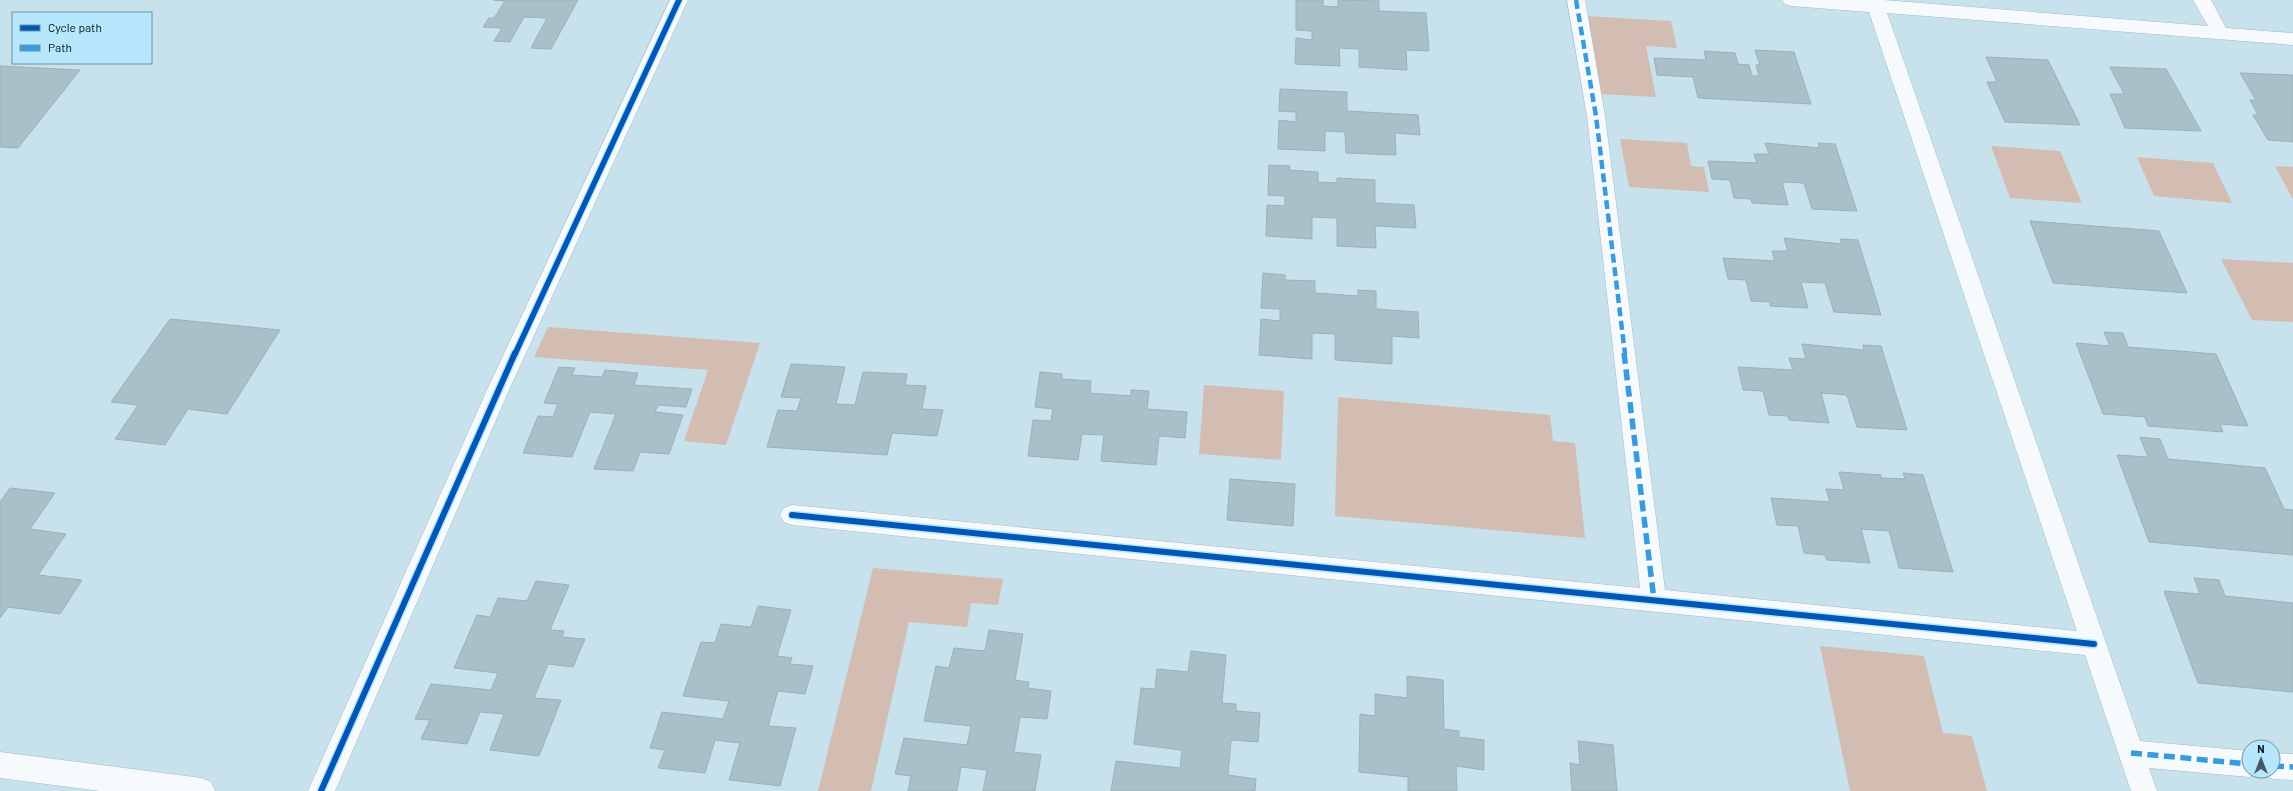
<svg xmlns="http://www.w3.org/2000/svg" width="2293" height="791" viewBox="0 0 2293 791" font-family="Barlow,sans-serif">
	<rect width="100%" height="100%" fill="#c7e1ed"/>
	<g fill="#d3bdb2">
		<polygon points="1586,16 1671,21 1677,48 1646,46 1656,97 1599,94"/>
		<polygon points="1620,139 1687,143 1691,166 1704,167 1709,192 1629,187"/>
		<polygon points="1991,146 2060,151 2082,203 2010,198"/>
		<polygon points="2137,157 2213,163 2232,203 2154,196"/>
		<polygon points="2275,166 2293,167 2293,198 2292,198"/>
		<polygon points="2221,259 2293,263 2293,322 2252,320"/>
		<polygon points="548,327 760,343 726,445 684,441 708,370 534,357"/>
		<polygon points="1204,385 1284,391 1281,460 1199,454"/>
		<polygon points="1338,397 1550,415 1553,441 1575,443 1585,538 1335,516"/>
		<polygon points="873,568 1003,579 998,605 971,603 967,627 909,622 871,791 818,791"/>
		<polygon points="1820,646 1924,656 1943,733 1972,736 1987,791 1850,791"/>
	</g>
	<g fill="#a8c1c8" stroke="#99b2b9">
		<polygon points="493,0 578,0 551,49 531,48 547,18 524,17 510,42 494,41 502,28 483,27 489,18 494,18 505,1"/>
		<polygon points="1296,0 1323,0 1323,6 1338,7 1338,0 1379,1 1379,11 1426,13 1429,51 1406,50 1407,70 1359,67 1359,49 1339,48 1340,66 1295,64 1296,38 1312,40 1312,31 1296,30"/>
		<polygon points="1755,50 1794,52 1811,104 1698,98 1693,77 1657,75 1654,58 1706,60 1704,51 1735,53 1738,64 1749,65 1752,76 1759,76 1756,65 1760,65"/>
		<polygon points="1986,57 2048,60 2080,125 2005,122 1987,82 1997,82"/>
		<polygon points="0,66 80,70 18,148 0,147"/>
		<polygon points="2110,67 2166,69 2201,131 2125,128 2110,94 2124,94"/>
		<polygon points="2240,73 2293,75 2293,142 2268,140 2253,115 2258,115 2250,100 2256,100"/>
		<polygon points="1280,89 1347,92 1347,111 1418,115 1420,135 1395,133 1396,155 1346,153 1345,132 1325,131 1325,151 1278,149 1279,120 1296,122 1296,112 1279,111"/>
		<polygon points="1765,143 1820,148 1818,143 1835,144 1857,211 1812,209 1804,183 1782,182 1788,205 1752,203 1751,199 1734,198 1730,180 1712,179 1708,161 1757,163 1754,154 1769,154"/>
		<polygon points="1269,165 1290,166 1289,170 1318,172 1318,182 1337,183 1337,178 1375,180 1375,203 1414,205 1416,228 1375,226 1376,248 1337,246 1337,218 1312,217 1312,239 1266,236 1267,205 1285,206 1285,196 1268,195"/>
		<polygon points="2030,221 2159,231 2187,293 2053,283"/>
		<polygon points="1784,238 1842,244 1840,239 1858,240 1881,315 1834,312 1825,283 1801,282 1808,308 1770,306 1770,302 1751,301 1746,280 1728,279 1723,258 1775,261 1772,251 1788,251"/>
		<polygon points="1263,273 1285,275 1285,280 1315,281 1315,293 1358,296 1358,290 1376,291 1376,309 1418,312 1419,338 1392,336 1392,364 1335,360 1335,334 1312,333 1312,359 1259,355 1261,319 1280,321 1280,309 1261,308"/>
		<polygon points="170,319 280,330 227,414 188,409 165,445 115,439 138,405 111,402"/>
		<polygon points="2104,332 2123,333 2128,347 2216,354 2248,426 2220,424 2223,432 2148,426 2145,417 2103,414 2076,343 2110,346"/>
		<polygon points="1802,344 1864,350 1863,345 1881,346 1907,430 1857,427 1847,395 1821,393 1829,423 1789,420 1788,416 1769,415 1763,391 1743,390 1738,367 1793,370 1789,358 1806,359"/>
		<polygon points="791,364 845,367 836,404 855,405 863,372 907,374 905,385 926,386 922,409 943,410 937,436 892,433 887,455 767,447 778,410 797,411 801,398 781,397"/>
		<polygon points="559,367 575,368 572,375 602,377 605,370 638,373 634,385 692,389 686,407 658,405 655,412 683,415 669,454 640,452 633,471 594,469 616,414 590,412 572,457 523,453 538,416 553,417 558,404 544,403"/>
		<polygon points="1040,372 1062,374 1062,379 1091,381 1090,393 1131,396 1131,390 1149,391 1147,409 1187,412 1185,438 1159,436 1156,465 1101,461 1104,435 1082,434 1078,460 1028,456 1033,420 1051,421 1053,409 1035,407"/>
		<polygon points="2140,437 2160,439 2168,459 2265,468 2284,509 2293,510 2293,555 2149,542 2117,455 2148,457"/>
		<polygon points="1839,472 1881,475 1881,478 1905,479 1903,473 1923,475 1953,572 1899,568 1889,531 1861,529 1870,563 1827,560 1825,555 1804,553 1798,526 1777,525 1771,498 1830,502 1826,489 1844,490"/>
		<polygon points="1230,479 1295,484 1293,526 1227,520"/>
		<polygon points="10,488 55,493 30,529 66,534 38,575 82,580 60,614 8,607 0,618 0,502"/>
		<polygon points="2194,578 2219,580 2225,596 2293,603 2293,692 2198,683 2164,591 2200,594"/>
		<polygon points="536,581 569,585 550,630 564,631 562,637 585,639 573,667 548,664 534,698 561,700 539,756 490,750 504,714 480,712 467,744 421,739 430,720 415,719 431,684 491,690 498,673 454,668 477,615 490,617 498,598 527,601"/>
		<polygon points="758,606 791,610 777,656 792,658 790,664 813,666 805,694 778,691 768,726 796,728 780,786 729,780 740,743 715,740 705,773 658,768 665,750 650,748 662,712 723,719 729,701 683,696 701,642 715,643 721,624 751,627"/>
		<polygon points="989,630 1023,634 1015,680 1029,682 1028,688 1051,691 1047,719 1020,717 1014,752 1041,755 1035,791 983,791 987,770 961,767 957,791 908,791 911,776 895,774 904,738 967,745 971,726 924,721 936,666 949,668 954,648 985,651"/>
		<polygon points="1191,651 1226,655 1222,703 1236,704 1236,711 1260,713 1258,742 1231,740 1228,775 1256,779 1255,791 1111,791 1116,761 1180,768 1182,750 1134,744 1141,688 1155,689 1157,669 1188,672"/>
		<polygon points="1407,676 1443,680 1444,729 1459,731 1459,737 1484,740 1484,770 1456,766 1457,791 1408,791 1408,777 1359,772 1360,714 1375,716 1375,694 1407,698"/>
		<polygon points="1578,741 1613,745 1617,791 1572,791 1570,763 1580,765"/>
	</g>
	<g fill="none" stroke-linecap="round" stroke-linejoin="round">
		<g stroke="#a5bcc7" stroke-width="1">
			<g id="minor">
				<polygon points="670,0 688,0 509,390 335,791 308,791 487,390"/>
				<polygon points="1567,0 1585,0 1605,116 1665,590 2077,631 1869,12 1791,6 1785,4 1782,0 1883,0 2208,26 2193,0 2211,0 2226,28 2293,33 2293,45 1887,13 2140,741 2249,751 2249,771 2259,771 2258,773 2249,777 2149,768 2157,791 2131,791 2085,655 792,525 784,522 780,515 784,508 792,505 1640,588 1587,116"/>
				<polygon points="0,752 202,778 211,782 215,791 100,791 0,778"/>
				<polygon points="2273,753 2293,754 2293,780 2273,779 2264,775 2262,771 2273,771"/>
			</g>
		</g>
		<use href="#minor" fill="#f7fafc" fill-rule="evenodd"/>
		<polyline stroke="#399adf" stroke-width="4.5" stroke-dasharray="9 4.5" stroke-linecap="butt" points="1576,0 1596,116 1625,354"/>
		<g stroke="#399adf" stroke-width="5.5" stroke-dasharray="11 5.5" stroke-linecap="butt">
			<polyline points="1624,353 1654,600"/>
			<polyline points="2131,753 2249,764"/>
			<polyline points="2273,766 2293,767"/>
		</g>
		<g stroke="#b7e7fd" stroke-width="8">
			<polyline id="cycleway-far1" points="515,354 679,0"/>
		</g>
		<g stroke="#b7e7fd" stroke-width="9">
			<g id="cycleway">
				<polyline points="792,515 2094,644"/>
				<polyline points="321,791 515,353"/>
			</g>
		</g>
		<use href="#cycleway-far1" stroke="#0057b8" stroke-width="5.5"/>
		<use href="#cycleway" stroke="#0057b8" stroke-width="6"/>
	</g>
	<rect x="12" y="12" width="140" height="52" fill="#b7e7fd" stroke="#6e91a3"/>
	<rect x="20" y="25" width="20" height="6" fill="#0057b8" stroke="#6e91a3"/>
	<text x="48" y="32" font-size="12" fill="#00111b">Cycle path</text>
	<rect x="20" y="45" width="20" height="6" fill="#399adf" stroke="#6e91a3"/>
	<text x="48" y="52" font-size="12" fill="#00111b">Path</text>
	<g transform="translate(2261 759)"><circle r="19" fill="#b7e7fd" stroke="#6e91a3"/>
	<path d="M0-3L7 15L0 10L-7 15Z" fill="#465a64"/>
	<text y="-6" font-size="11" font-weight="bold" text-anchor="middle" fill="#00111b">N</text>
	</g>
</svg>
